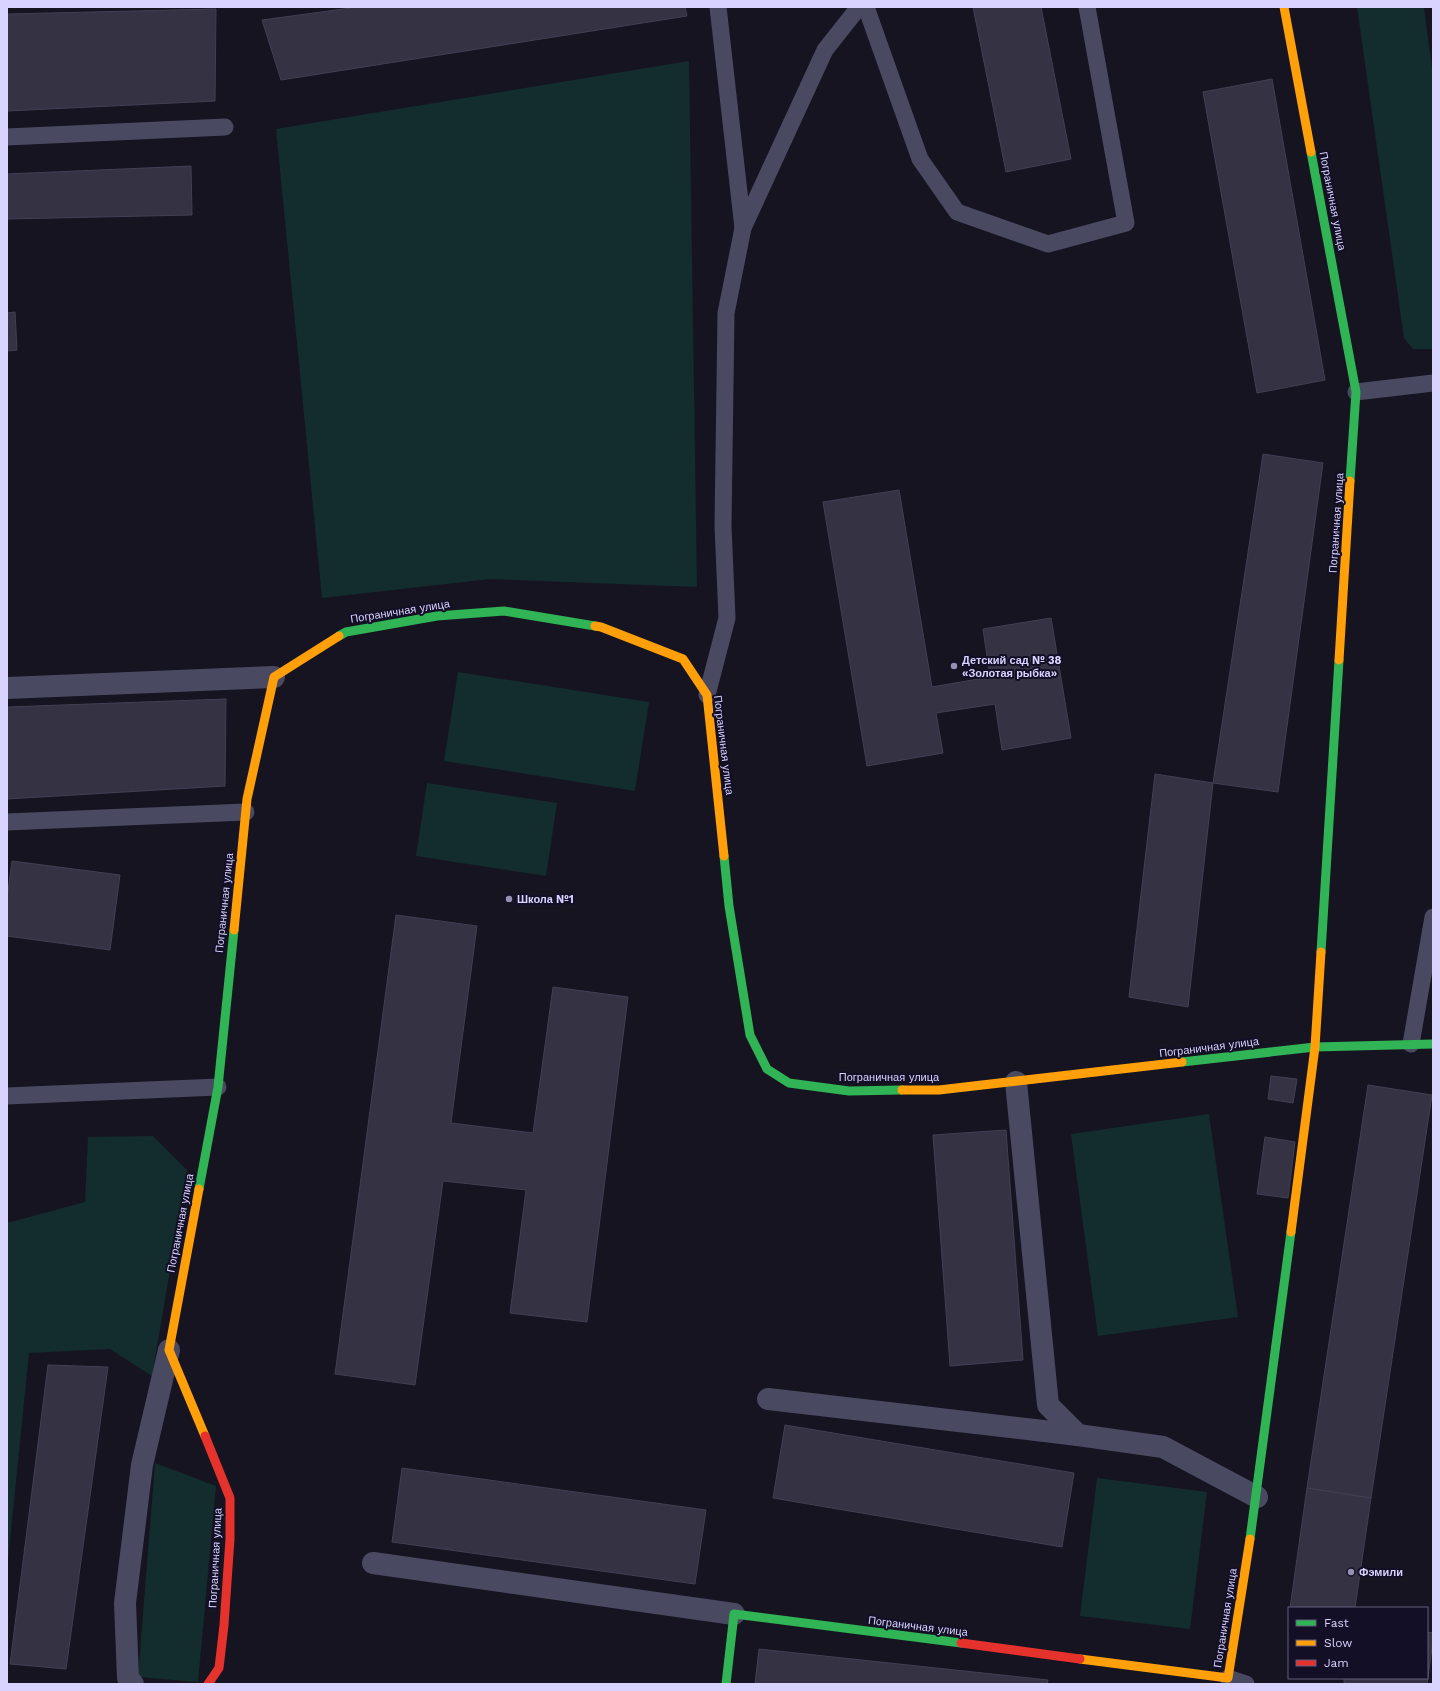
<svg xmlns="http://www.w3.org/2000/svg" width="1440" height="1691" viewBox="0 0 1440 1691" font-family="'Work Sans',sans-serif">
	<rect width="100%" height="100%" fill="#161421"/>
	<g fill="#132c2d">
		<polygon points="1357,7 1424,7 1433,77 1433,349 1413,349 1404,338"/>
		<polygon points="689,61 697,587 490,579 322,598 276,129"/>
		<polygon points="458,672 649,702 635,791 444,761"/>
		<polygon points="427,783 557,803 546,876 416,856"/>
		<polygon points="1209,1114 1238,1317 1098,1336 1071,1134"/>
		<polygon points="153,1136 187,1170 152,1376 110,1349 29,1353 7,1570 7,1223 85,1202 88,1137"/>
		<polygon points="155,1463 216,1486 198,1682 138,1677"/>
		<polygon points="1097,1478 1207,1492 1190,1629 1080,1616"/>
	</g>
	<g fill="#343243" stroke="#433f54">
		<polygon points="358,7 685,7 687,16 281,80 262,20"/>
		<polygon points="973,7 1041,7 1071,159 1006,172"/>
		<polygon points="216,9 215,101 7,111 7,14"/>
		<polygon points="1272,79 1325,380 1257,393 1203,92"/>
		<polygon points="191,166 192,215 7,219 7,174"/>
		<polygon points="15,312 17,350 7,351 7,313"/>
		<polygon points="1263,454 1323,463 1278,792 1213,783"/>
		<polygon points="899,490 932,687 990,677 983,629 1051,618 1071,738 1002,750 995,704 936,713 943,753 867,766 823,502"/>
		<polygon points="226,699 225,786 7,799 7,707"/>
		<polygon points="1155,774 1213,783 1188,1007 1129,997"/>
		<polygon points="12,861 120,875 110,950 7,936 7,899"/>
		<polygon points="396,915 477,926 451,1123 533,1133 553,987 628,997 587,1322 510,1313 526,1190 443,1181 415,1385 335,1374"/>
		<polygon points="1271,1076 1297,1079 1293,1103 1268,1099"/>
		<polygon points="1368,1085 1432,1095 1371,1498 1307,1488"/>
		<polygon points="1006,1130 1023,1360 950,1366 933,1135"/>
		<polygon points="1265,1137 1295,1142 1288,1198 1257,1194"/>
		<polygon points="48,1365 108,1367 66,1669 10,1664"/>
		<polygon points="785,1425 1074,1473 1062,1547 773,1498"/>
		<polygon points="402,1468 706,1510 695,1584 392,1542"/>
		<polygon points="1307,1488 1371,1498 1355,1608 1290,1608"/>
		<polygon points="1427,1632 1433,1633 1433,1641 1427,1684 1344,1684 1344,1678 1427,1678"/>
		<polygon points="759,1649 1048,1680 1047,1684 755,1684"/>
	</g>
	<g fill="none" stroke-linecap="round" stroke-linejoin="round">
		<g stroke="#4a4962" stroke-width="17">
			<polyline points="718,7 743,228"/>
			<polyline points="866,7 920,159 957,212 1048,244 1126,223 1087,7"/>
			<polyline points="7,137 225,127"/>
			<polyline points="1356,392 1433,383"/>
			<polyline points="707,695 727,618 723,526 726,313 743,228 825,50 859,7"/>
			<polyline points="7,822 246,812"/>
			<polyline points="1411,1044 1433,917"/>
			<polyline points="7,1096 218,1087"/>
			<polyline points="1228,1678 1246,1684"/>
		</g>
		<g stroke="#4a4962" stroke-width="22">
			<polyline points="7,688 274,677"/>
			<polyline points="1016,1082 1048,1405 1078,1435 1163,1447 1257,1497"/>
			<polyline points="768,1399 1078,1435"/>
			<polyline points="373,1563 734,1614"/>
			<polyline points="133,1684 128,1678 125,1603 142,1465 169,1350"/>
		</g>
		<g stroke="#30b455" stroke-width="9">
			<polyline points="1311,152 1356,392 1350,481"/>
			<polyline points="339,636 346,632 437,616 504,611 595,626"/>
			<polyline points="724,856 729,906 750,1035 767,1069 789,1083 849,1091 902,1090"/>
			<polyline points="1321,952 1339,660"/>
			<polyline points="1182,1062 1315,1047 1433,1044"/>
			<polyline points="199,1189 218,1087 234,930"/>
			<polyline points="1250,1539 1291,1232"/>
			<polyline points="726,1684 734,1614 961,1643"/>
		</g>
		<g stroke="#ff9f0a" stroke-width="9">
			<polyline points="1284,7 1311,152"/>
			<polyline points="595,626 601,627 683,659 707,695 724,856"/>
			<polyline points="1339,660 1350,481"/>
			<polyline points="234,930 247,799 274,677 339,636"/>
			<polyline points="902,1090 939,1090 1182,1062"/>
			<polyline points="199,1189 169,1350 205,1436"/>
			<polyline points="1291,1232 1315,1047 1321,952"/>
			<polyline points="1080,1659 1228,1678 1250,1539"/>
		</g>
		<g stroke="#e5322d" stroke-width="9">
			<polyline points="205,1436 230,1498 230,1539 224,1625 219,1668 208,1684"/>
			<polyline points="961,1643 1080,1659"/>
		</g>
	</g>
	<g fill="#9591b1" stroke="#130f26" stroke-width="1.5">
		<circle cx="954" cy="666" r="4"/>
		<circle cx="509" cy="899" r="4"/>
		<circle cx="1351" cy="1572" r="4"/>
	</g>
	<g text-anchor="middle" stroke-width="4" stroke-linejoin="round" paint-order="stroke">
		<g font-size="11" fill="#d9d4ff" stroke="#130f26">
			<text transform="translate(1333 201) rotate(79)" y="4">Пограничная улица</text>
			<text transform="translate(1336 523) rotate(-86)" y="4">Пограничная улица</text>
			<text transform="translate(400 611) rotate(-9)" y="4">Пограничная улица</text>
			<text transform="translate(724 745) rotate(83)" y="4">Пограничная улица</text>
			<text transform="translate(224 903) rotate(-84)" y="4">Пограничная улица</text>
			<text transform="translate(1209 1047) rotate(-7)" y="4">Пограничная улица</text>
			<text x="889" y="1081">Пограничная улица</text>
			<text transform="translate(180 1223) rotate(-79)" y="4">Пограничная улица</text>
			<text transform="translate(215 1558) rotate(-87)" y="4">Пограничная улица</text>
			<text transform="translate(1225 1618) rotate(-81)" y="4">Пограничная улица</text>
			<text transform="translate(918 1626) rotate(7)" y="4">Пограничная улица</text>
		</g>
		<g font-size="11" font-weight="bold" fill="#d9d4ff" stroke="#130f26" text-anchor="start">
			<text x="962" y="664">Детский сад № 38<tspan x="962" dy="13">«Золотая рыбка»</tspan></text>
			<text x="517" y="903">Школа №1</text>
			<text x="1359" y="1576">Фэмили</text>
		</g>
	</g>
	<rect width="1440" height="1691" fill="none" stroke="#d9d4ff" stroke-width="16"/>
	<rect x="1288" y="1607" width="140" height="72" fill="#130f26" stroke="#625e7d"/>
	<rect x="1296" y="1620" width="20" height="6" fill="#30b455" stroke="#625e7d"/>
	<text x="1324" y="1627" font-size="12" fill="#d9d4ff">Fast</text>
	<rect x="1296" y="1640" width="20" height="6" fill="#ff9f0a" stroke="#625e7d"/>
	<text x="1324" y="1647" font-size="12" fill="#d9d4ff">Slow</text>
	<rect x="1296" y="1660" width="20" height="6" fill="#e5322d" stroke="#625e7d"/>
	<text x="1324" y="1667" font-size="12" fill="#d9d4ff">Jam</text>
</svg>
